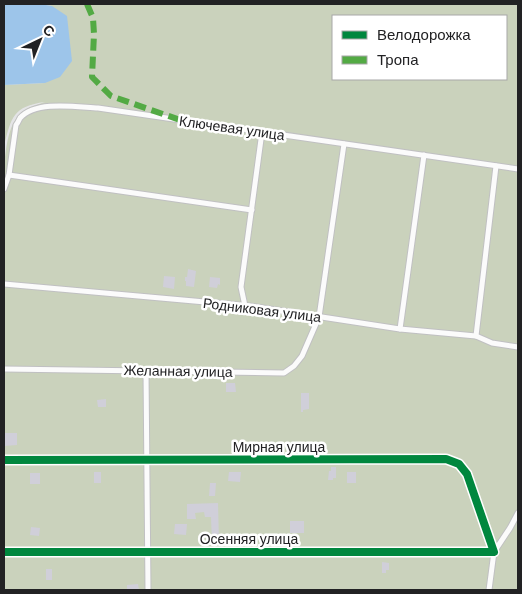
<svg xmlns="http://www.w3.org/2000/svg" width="522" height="594" viewBox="0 0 522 594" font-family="'DM Sans',sans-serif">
	<rect width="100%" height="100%" fill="#e4e4e6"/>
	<path fill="#cad2bc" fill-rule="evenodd" d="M40,4H518V590H4V165C7,144 8,117 30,107C35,105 40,104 45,102C13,106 11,118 4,146V85L45,83L52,6ZM333,16H506V79H333Z"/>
	<polygon fill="#9dc5ea" points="4,4 40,4 52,6 67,16 72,61 60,77 45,83 4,85"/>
	<g fill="#d0cfd9">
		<polygon points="188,269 196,271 194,287 186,286 186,281 185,281 185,277 187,277"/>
		<polygon points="164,276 175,277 174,289 163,287"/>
		<polygon points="210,277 220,278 220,285 218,284 217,288 209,287"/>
		<polygon points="226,383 235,383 236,392 226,392"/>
		<polygon points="301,393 309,393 309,409 303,410 303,412 301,412"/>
		<polygon points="106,399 106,407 98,407 97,400"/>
		<polygon points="4,433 17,433 17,445 4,446"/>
		<polygon points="331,467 336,467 336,478 333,478 333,480 328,480 329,471 331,471"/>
		<rect x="94" y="472" width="7" height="11"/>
		<polygon points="229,472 241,472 240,482 228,481"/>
		<rect x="347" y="472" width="9" height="11"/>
		<rect x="30" y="473" width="10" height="11"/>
		<polygon points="210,483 216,483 215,496 209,496"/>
		<polygon points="218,503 219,542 212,543 211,517 205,517 204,512 195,513 196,519 187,519 187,504"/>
		<rect x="290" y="521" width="14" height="12"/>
		<polygon points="175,524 187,524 186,535 174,534"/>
		<polygon points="31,527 40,528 39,536 30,535"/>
		<polygon points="382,562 389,563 389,570 386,570 386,573 382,573"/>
		<rect x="46" y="569" width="6" height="11"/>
		<polygon points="138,584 139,590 127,590 127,585"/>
	</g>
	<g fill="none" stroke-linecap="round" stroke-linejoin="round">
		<g stroke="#c0c0c2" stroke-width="7">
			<g id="street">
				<polyline points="9,175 252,210"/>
				<path d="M4,189L9,175L16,125C18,123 19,120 20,118C36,100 77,107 98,108L518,169"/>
				<polyline points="4,284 250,306 400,329 476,336 492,343 518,347"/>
				<polyline points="245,306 241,287 262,132"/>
				<polyline points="400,329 424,155"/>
				<polyline points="476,336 496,166"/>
				<polyline points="4,369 284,373 294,366 302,356 319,317 344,144"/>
				<polyline points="146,371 148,590"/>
				<polyline points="4,460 446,459 459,464 467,474 494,552 4,552"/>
				<polyline points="489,590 494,552 510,528 518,513"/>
			</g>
		</g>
		<use href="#street" stroke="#fbfbfb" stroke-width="5"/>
		<polyline stroke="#53aa44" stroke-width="6" stroke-dasharray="12 6" stroke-linecap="butt" points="87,4 93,18 94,34 92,77 111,96 183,121"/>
		<g stroke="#fff" stroke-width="11">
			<polyline id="cycleway" points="4,460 446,459 459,464 467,474 494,552 4,552"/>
		</g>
		<use href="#cycleway" stroke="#00873e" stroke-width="8"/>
	</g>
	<g text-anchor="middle" stroke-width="5" stroke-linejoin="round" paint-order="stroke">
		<g font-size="14" fill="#222224" stroke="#fff">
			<text transform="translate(232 128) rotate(8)" y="5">Ключевая улица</text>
			<text transform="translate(262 310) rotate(7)" y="5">Родниковая улица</text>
			<text transform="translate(178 371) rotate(1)" y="5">Желанная улица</text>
			<text x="279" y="452">Мирная улица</text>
			<text x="249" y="544">Осенняя улица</text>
		</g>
	</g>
	<rect width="522" height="594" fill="none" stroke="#222224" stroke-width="10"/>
	<rect x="332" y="15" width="175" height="65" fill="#ffffff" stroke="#a7a7a7"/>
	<rect x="342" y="31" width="25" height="8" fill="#00873e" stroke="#a7a7a7"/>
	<text x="377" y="40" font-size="15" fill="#222224">Велодорожка</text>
	<rect x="342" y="56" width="25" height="8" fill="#53aa44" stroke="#a7a7a7"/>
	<text x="377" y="65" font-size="15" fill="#222224">Тропа</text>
	<g transform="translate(40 40) rotate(43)" stroke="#ffffff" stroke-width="4" paint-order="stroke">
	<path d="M0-4L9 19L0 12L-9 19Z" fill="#222224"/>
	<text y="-8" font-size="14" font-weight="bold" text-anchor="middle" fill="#222224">С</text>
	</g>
</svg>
